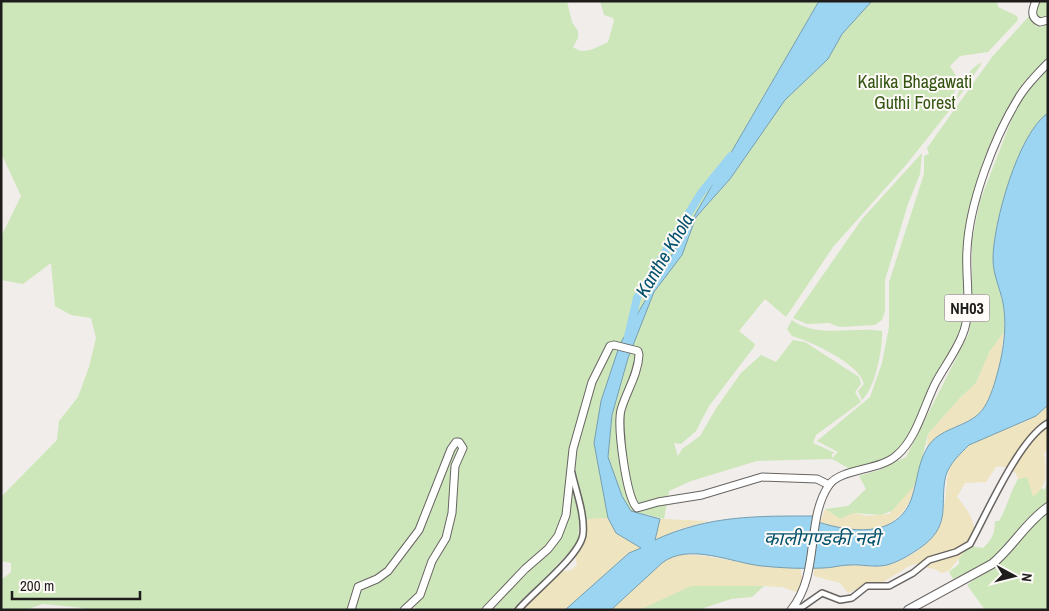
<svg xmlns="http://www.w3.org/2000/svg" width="1049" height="611" viewBox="0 0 1049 611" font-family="'Archivo Narrow','Noto Sans Devanagari',sans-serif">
	<rect width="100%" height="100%" fill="#f1edea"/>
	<g fill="#cde7ba">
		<path d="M1,1H567L572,22L578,31V38L573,47C584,56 597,47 608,42L614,21L613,18L604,15L600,1H819L620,344L594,443L608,518L585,520L579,525L578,543L515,610H419L412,606L409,610H83V608L43,604L25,610H1V580L11,572V563L1,561L2,496L57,440L59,421L78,397L89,367L96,338L91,318L71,315L55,306L51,263L23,284L1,280V237L21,196L1,153Z"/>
		<path d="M872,1H997L998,7L1017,16L1018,20L988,52L960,56L950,66L958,79L949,111L906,165L833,247L786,317L765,299L739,331L755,344L754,347L709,406L696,431L681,444L674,443L678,456L682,449L700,436L717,407L741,373L761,355L776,362L793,340L805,342L859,377L861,384L855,392L861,402L816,435L813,443L835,453L832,454V458L838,452L817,441L870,397L882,363L889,327V282L924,174V156L929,154L927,148L992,57L1029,16L1036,26L1041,27L1048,24V58C998,103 966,189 964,256C964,276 967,300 964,320C960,342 943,361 933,381C922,403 915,437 894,453C883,462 866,466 852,470L832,459L757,461L691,481L669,491L664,519L631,511L622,496L608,457L612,415L628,358L654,292L682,255L696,217L730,179L785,100L828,59L842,34Z"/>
		<polygon points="1039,1 1048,1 1048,18 1042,20 1036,15"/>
		<path d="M982,62L980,66L956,101C960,85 967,70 982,62Z"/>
		<path d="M1048,68V113C1018,133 992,226 993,261C994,275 999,287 1002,301C1005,311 1004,322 1004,332L990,351L976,383L960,398L928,434L916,484L894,510L881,515L854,513L840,519L825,509L848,506L866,489L859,476L879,470L906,457L969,333L972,309V240L980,201L1013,116L1029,88Z"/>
		<polygon points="922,153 920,174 908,204 885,280 885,311 882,320 875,325 840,327 829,323 807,324 793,318 862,219"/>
		<path d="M792,320C817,339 853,326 882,331C883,348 875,389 862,400L858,391L864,384C860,364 810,341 792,336L787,329Z"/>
		<path d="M1027,477L1044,490L1048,482V501L1026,520L989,563L953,579L949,572L959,564V557L970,546L983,548C992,540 995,533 995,521H999C1007,508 1010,492 1018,479Z"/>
		<polygon points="1048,511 1048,610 985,610 967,585 996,563 1029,526"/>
		<polygon points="690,586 764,586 752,597 731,599 698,610 639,610"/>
	</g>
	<g fill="#eee4bf">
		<path d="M1004,332C1002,356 995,405 973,418C957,427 938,434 927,448L928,434L960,398L976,383L990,351Z"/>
		<path d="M1048,405V448L1044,453C1046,474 1049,484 1033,497L1027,477L1018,479C1015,468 1006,465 996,467L986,482L965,483L957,497C986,531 974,540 949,571L941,573C935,567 926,569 919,564L911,565L883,582L867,585L848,593L840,583L814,576V568C827,568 839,565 852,565C860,565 870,567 878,567C901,565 933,545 941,522C943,515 944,507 945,500C949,475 944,465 967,446C989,429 1030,428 1048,405Z"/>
		<path d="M916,484C902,534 866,538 820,523L825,509L840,519L854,513L867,516L889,514Z"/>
		<polygon points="597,518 608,518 616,533 641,548 629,553 565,610 523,610 560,572 571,570 577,565 576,558 573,556 581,545 584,520"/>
		<polygon points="660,519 664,519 709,521 679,529 654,541"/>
		<polygon points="680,554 706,556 760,566 800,567 803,584 800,593 782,587 764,586 691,586 639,610 611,610 662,563 671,556"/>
	</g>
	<path fill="#9bd5f1" stroke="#769eb1" d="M819,1H872L842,34L828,59L785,100L730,179L696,217L682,255L654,292L628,358L612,415L608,457L622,496L631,511L660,519L655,540C709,515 757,516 816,516L815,521C848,532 898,540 912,497C917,482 918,464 926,450C936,430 958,429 975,417C985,410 990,397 994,385C1002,359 1008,330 1003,303C1000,288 993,275 993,259C993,224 1018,133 1048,113V405L1036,416L969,445C960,454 950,463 946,475C939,502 952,523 924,545C913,553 901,561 887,565C874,568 862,564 849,565C840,565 832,568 823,568C803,569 781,568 762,566C732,563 689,542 662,563L611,610H565L629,553L641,548L616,533L608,518L594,443L601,401L620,344Z"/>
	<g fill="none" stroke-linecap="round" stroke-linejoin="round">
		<polyline stroke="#9bd5f1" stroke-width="8" points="628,337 637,298 701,193 731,156"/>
		<g stroke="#676461" stroke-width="8">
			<g id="minor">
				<path d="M793,608L802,607L822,593L840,600L852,598L867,586H889L913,573L929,560L956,552L970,544C987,513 1019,439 1048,423"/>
				<path d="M518,610C533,592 581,555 583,534C585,514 576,492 572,473"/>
			</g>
		</g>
		<g stroke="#676461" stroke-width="9">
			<g id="major">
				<path d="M1036,1C1032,10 1030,18 1040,22L1048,20"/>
				<polyline points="351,610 358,587 377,579 388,571 419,530 451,449 456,442 459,442 463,448 455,466 452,513 446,538 432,561 420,595 404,610"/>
				<path d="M486,610L525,569L548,549L558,536L566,515L573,449L592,382L610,346L614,345L638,351L639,355C638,375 626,392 621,410C617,426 626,497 637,508L658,502L702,495L762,477L817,479L829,485"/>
				<path d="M791,610C821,573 805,520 829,485C841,468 880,471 897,455C917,438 924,405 936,382C944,367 955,353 962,336C973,311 965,277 967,250C969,204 994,137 1019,97C1027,84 1037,74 1048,63"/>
			</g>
		</g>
		<g stroke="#676461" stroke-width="10">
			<path id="highway" d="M908,610L992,564C1013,547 1025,523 1048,507"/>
		</g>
		<use href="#minor" stroke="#fff" stroke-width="5"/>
		<use href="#major" stroke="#fff" stroke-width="7"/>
		<use href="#highway" stroke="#fff" stroke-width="8"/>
	</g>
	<g text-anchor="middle" stroke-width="4" stroke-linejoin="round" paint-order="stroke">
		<rect fill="#fefaf7" stroke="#615f5e" stroke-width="1" x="944.5" y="294.5" width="45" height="27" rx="4"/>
		<g font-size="16" font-weight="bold" fill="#1e1d1c">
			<text x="967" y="314">NH03</text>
		</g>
		<g font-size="18" fill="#335411" stroke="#fefaf7">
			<text x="915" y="88">Kalika Bhagawati<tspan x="915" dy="21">Guthi Forest</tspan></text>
		</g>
		<g font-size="19" font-style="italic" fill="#00506c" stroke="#fefaf7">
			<text transform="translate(664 255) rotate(-59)" y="7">Kanthe Khola</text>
			<text x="822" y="545">कालीगण्डकी नदी</text>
		</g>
	</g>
	<rect width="1049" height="611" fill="none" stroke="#1e1d1c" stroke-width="5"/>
	<g transform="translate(1014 576) rotate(97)" stroke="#fefaf7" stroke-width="4" paint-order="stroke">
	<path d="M0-4L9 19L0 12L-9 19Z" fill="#1e1d1c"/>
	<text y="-8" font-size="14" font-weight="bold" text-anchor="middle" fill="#1e1d1c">N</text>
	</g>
	<path d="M12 591v8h128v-8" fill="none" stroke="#1e1d1c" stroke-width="2.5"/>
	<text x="20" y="591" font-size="15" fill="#1e1d1c" stroke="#fefaf7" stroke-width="4" paint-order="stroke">200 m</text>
</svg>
